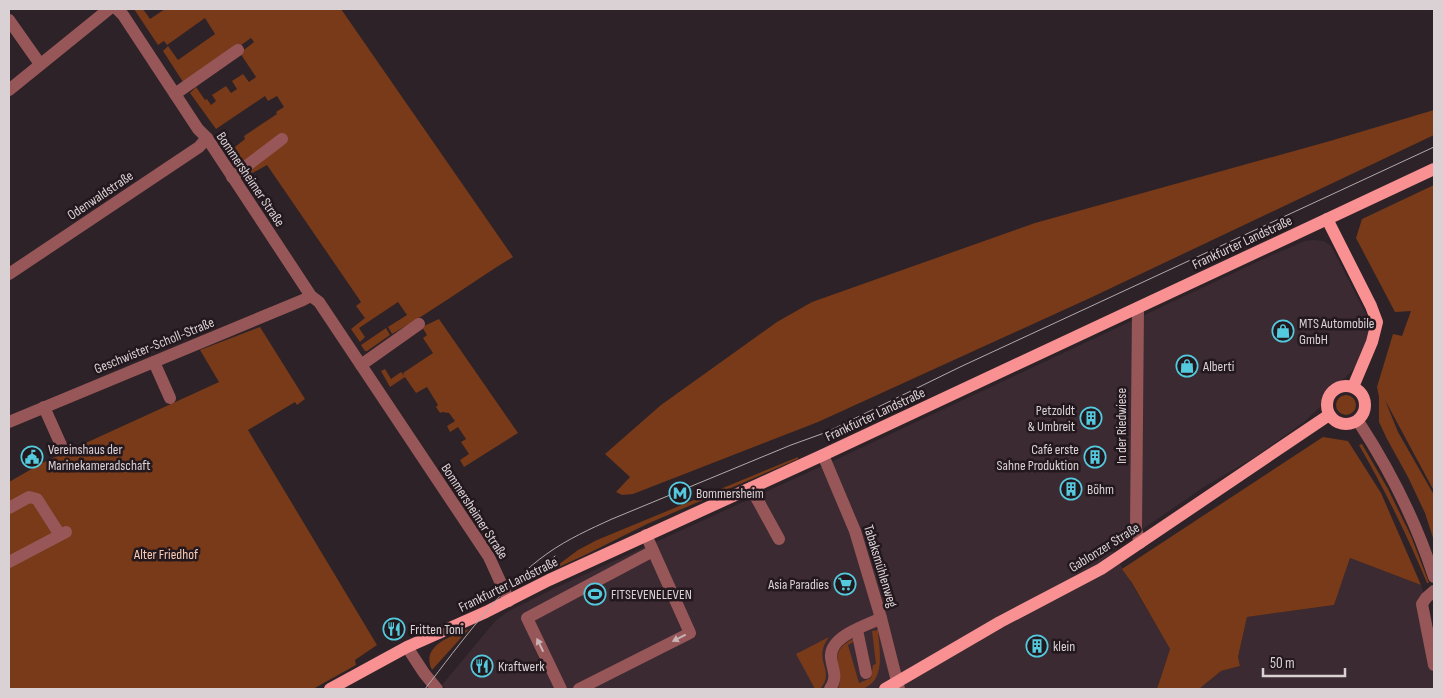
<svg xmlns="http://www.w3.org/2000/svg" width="1443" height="698" viewBox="0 0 1443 698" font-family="'Sofia Sans Condensed',sans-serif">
	<rect width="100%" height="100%" fill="#2d2227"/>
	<g fill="#3b2a31">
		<polygon points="1313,240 1324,241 1331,246 1367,316 1370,326 1369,335 1356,366 1345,378 1333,385 1327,391 1320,407 1304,422 1255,457 1204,487 1112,550 1170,649 1157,689 446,689 442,685 496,620 509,611 553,589 833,461 1270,256 1305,241"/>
		<polygon points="1350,558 1421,585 1428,606 1434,637 1434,689 1199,689 1221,671 1240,666 1238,657 1247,617 1334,605"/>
	</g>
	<g fill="#783a18">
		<path d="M134,9H143L150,19L165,9H341L513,257C472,282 433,311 392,334L388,327L407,315L398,302L359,328L365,337L360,342L351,329L365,318L356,306L361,302L267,165L247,176L230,151L245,139L244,136L277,114L276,112L284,107L277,96L268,101L265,96L216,129L190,93L196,87L205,100L207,99L211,105L216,101L212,95L226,86L231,93L237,89L232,81L243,74L249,82L256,77L240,53L254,42L251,38L185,85L163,51L168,46L178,60L215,34L205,18L167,45L164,41L158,45Z"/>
		<polygon points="1434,110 1434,135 1090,298 818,422 633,494 622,495 616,492 630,477 605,454 661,405 777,322 812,302 1035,223 1330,141"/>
		<polygon points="1434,185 1434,491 1385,400 1398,432 1434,495 1434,541 1425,513 1408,477 1387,439 1379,422 1379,397 1377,387 1393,334 1402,336 1411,311 1395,312 1356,238 1362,219"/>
		<polygon points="439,319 518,433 464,467 460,460 469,454 461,442 466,439 458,427 450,432 447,426 455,421 449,413 442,412 440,413 436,407 438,405 427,387 416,393 405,377 390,387 381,371 385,369 391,379 401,372 404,376 403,373 433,353 423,338 427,335 422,327"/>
		<polygon points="260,327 305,399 297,405 295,402 248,430 377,645 355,660 356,665 313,689 9,689 9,482 42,463 219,382 200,350"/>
		<polygon points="386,328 390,335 367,351 365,351 361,345"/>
		<circle cx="1346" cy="405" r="10"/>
		<polygon points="1323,437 1348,441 1381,493 1421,585 1350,558 1334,605 1247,617 1238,657 1240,666 1221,671 1199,689 1157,689 1170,649 1132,583 1122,569"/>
		<path d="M1362,444L1388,489L1411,536L1429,583H1427C1407,535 1385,490 1359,445Z"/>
		<polygon points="798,457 798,459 647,524 583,556 550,571 578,550 597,540"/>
		<path d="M469,629L432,670C420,645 452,636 469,629Z"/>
		<path d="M878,630C879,650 887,681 862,689C855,691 845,689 838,689C847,668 823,654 853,639V642L848,645L859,683L871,678L873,665L876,664L872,631Z"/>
		<path d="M829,637C811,661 837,670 820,689H815L796,654Z"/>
	</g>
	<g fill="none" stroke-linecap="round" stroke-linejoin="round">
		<g stroke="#975759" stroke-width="12">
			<polyline points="117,9 123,15 198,129 207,138 311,296 319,302 489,557 509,601"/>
			<polyline points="9,20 40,64"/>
			<polyline points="9,90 109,9"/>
			<polyline points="175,94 238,50"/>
			<polyline points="232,177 282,139"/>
			<polyline points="9,274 199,147 207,138"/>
			<polyline points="1138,308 1136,529 1140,543"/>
			<polyline points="154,362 170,398"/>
			<polyline points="361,365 419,324"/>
			<polyline points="44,407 61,445"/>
			<path d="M1358,421C1390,470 1416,521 1434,577"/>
			<polyline points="9,422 303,300 311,296"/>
			<polyline points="823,455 855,531 881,618 899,689"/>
			<polyline points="751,488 779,539"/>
			<polyline points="9,508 29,497 37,499 60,535"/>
			<polyline points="9,562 66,532"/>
			<polyline points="1434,591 1426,598 1422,604 1434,665"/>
			<polyline points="857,630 866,673"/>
			<polyline points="407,647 424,673 437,689"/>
			<polyline points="561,689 527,618 653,551"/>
			<polyline points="579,689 690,633 646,535"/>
			<path d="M830,689C838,676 833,672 831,658C829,636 864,627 881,618"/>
		</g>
		<g stroke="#f99193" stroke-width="12">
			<polyline points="1327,219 1371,306 1377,322 1372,342 1353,387"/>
			<circle cx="1346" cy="405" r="19"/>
			<polyline points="330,689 407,647 486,612 549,580 823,455 1434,169"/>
			<polyline points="885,689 1000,622 1101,569 1329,415"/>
		</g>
		<g stroke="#b2a9ad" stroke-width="1">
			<polyline points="523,584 555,556"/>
			<path d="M425,689C460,644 501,586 548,553C568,539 590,529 612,519L791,445L827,432L960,367L1434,147"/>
		</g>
	</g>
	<defs><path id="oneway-solid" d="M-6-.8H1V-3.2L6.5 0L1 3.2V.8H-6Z" transform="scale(1.25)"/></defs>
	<g fill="#c8b2b5">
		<use href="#oneway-solid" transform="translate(679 638) rotate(153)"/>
		<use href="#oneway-solid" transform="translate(540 645) rotate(-116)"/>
	</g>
	<defs>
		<g id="shop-ring" transform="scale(1.125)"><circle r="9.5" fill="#23181d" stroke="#54cade" stroke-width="1.5"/><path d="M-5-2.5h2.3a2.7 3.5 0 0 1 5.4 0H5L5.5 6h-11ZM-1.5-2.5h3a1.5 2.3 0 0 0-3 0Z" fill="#54cade"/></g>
		<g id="building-ring" transform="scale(1.125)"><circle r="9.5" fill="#23181d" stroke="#54cade" stroke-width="1.5"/><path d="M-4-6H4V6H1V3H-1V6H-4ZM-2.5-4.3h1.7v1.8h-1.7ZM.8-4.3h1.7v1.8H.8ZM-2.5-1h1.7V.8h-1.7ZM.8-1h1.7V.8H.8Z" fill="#54cade"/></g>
		<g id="civic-ring" transform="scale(1.125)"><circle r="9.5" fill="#23181d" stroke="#54cade" stroke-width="1.5"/><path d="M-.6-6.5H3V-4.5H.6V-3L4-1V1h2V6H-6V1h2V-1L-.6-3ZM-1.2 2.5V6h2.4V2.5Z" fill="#54cade"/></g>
		<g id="metro-ring" transform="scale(1.125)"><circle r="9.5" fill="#23181d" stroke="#54cade" stroke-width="1.5"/><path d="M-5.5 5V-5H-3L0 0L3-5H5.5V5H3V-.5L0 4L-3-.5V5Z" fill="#54cade"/></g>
		<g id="supermarket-ring" transform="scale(1.125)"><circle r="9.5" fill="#23181d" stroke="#54cade" stroke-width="1.5"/><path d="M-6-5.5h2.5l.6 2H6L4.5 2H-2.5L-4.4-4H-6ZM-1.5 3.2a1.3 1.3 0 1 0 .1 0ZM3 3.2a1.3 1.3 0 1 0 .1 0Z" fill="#54cade"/></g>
		<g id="stadium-ring" transform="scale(1.125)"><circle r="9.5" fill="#23181d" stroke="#54cade" stroke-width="1.5"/><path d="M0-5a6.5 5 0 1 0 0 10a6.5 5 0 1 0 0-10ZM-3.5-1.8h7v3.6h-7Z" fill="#54cade"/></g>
		<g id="restaurant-ring" transform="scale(1.125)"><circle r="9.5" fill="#23181d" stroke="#54cade" stroke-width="1.5"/><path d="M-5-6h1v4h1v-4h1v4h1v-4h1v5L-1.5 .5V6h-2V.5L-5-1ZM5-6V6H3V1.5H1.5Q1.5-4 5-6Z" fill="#54cade"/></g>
	</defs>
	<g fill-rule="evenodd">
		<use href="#shop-ring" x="1283" y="331"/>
		<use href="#shop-ring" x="1187" y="366"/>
		<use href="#building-ring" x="1091" y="418"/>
		<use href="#civic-ring" x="32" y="457"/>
		<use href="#building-ring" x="1095" y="457"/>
		<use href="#building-ring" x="1071" y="489"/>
		<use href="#metro-ring" x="680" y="493"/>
		<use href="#supermarket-ring" x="845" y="584"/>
		<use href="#stadium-ring" x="595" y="594"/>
		<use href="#restaurant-ring" x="394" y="629"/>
		<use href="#building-ring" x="1037" y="646"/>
		<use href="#restaurant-ring" x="482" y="666"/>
	</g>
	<g text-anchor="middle" stroke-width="5" stroke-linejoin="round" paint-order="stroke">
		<g font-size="14" fill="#d9d1d4" stroke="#23181d">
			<text transform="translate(251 179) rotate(56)" y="5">Bommersheimer Straße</text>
			<text transform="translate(100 195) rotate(-34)" y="5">Odenwaldstraße</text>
			<text transform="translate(1242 242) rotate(-25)" y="5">Frankfurter Landstraße</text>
			<text transform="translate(154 345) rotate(-22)" y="5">Geschwister-Scholl-Straße</text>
			<text transform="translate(875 414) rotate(-25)" y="5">Frankfurter Landstraße</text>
			<text transform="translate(1121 426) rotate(-90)" y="5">In der Riedwiese</text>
			<text transform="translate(475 511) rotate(57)" y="5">Bommersheimer Straße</text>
			<text transform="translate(1104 547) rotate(-32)" y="5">Gablonzer Straße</text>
			<text transform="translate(881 566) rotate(73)" y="5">Tabaksmühlenweg</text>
			<text transform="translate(508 584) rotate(-26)" y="5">Frankfurter Landstraße</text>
		</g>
		<g font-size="14" fill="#d9d1d4" stroke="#23181d" text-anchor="start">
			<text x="1299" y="328">MTS Automobile<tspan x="1299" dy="16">GmbH</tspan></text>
			<text x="1203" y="371">Alberti</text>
			<text x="1075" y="415" text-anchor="end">Petzoldt<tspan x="1075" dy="16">&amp; Umbreit</tspan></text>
			<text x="48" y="454">Vereinshaus der<tspan x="48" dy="16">Marinekameradschaft</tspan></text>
			<text x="1079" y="454" text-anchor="end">Café erste<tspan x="1079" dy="16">Sahne Produktion</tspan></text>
			<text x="1087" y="494">Böhm</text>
			<text x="696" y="498">Bommersheim</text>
			<text x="829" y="589" text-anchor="end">Asia Paradies</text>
			<text x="611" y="599">FITSEVENELEVEN</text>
			<text x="410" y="634">Fritten Toni</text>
			<text x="1053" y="651">klein</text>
			<text x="498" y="671">Kraftwerk</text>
		</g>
		<g font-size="14" fill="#fbccb5" stroke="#23181d">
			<text x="166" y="559">Alter Friedhof</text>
		</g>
	</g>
	<rect width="1443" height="698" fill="none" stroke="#d9d1d4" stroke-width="20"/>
	<path d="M1263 668v8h82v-8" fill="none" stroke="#d9d1d4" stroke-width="2.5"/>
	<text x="1270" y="668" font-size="15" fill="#d9d1d4" stroke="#23181d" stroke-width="4" paint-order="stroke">50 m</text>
</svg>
